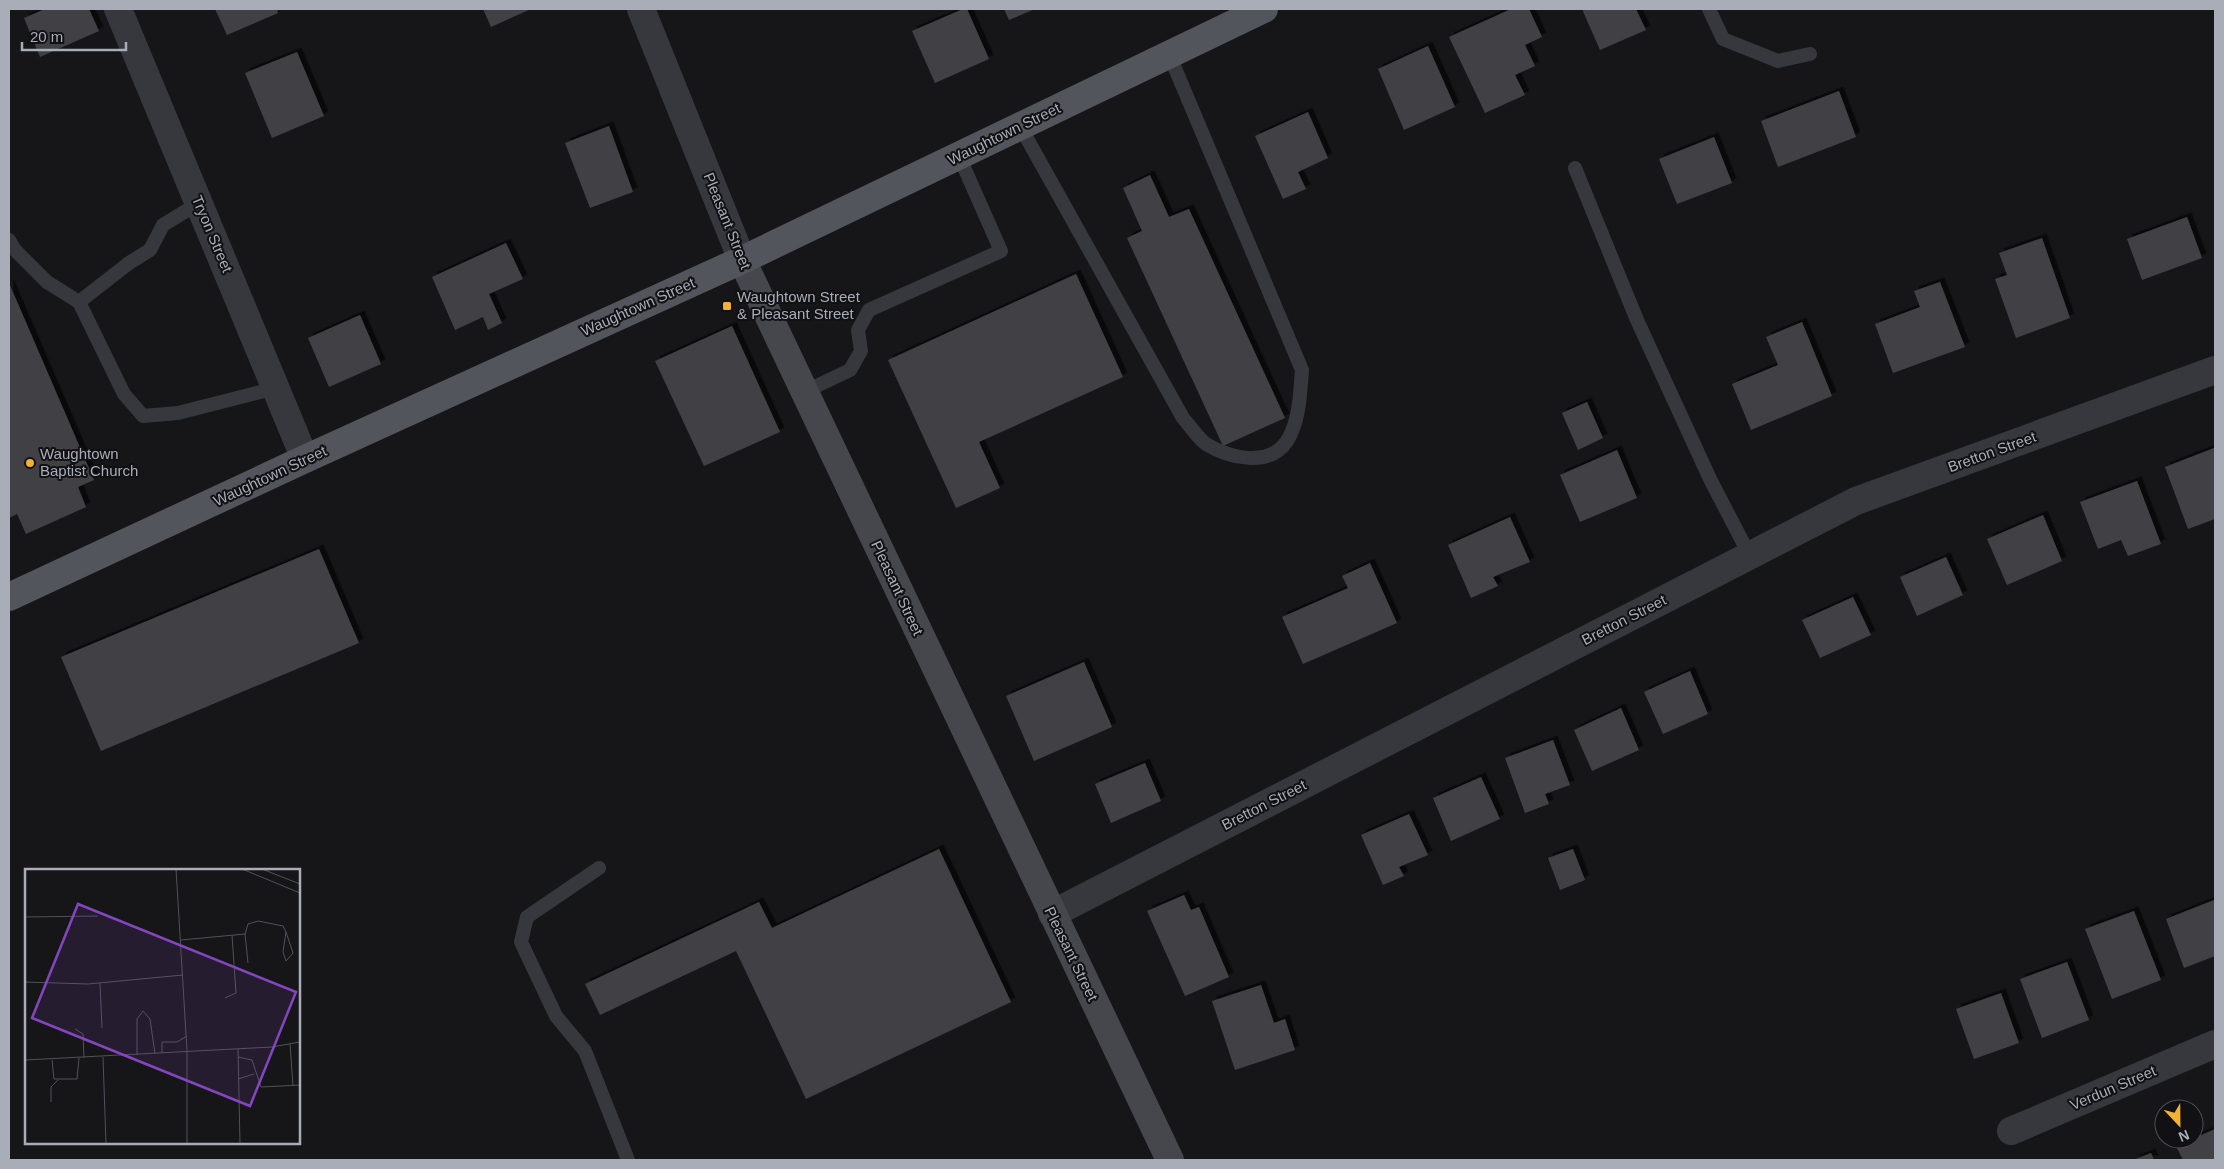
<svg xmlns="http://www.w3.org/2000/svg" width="2224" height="1169" viewBox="0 0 2224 1169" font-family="Helvetica,sans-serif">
	<defs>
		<filter id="shadow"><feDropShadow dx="4.5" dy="-4.5" stdDeviation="0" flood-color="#0009"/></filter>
	</defs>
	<rect width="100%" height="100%" fill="#161618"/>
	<g fill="#404145" filter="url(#shadow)">
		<polygon points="45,9 89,9 99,31 40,57 24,18"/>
		<polygon points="215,9 277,9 278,13 227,35"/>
		<polygon points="483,9 531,9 491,27"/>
		<polygon points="963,9 967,9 989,59 935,83 912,31"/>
		<polygon points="1004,9 1035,9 1009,20"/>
		<polygon points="1511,9 1529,9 1542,37 1525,45 1535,66 1515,75 1525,95 1485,113 1449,37"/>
		<polygon points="1582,9 1636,9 1646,30 1600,50"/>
		<polygon points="1428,46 1455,107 1404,130 1378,69"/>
		<polygon points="297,52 324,116 272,138 245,73"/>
		<polygon points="1839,91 1856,137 1778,167 1761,121"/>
		<polygon points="1308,112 1328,158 1298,172 1306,189 1283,199 1255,136"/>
		<polygon points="609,126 633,192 590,208 565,143"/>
		<polygon points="1714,137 1732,183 1677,204 1659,159"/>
		<polygon points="1150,175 1169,217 1189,209 1285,418 1223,446 1127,238 1142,231 1123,188"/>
		<polygon points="2187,217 2202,258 2142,280 2127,239"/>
		<polygon points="2042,238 2070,318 2016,338 1995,279 2007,275 1999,253"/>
		<polygon points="506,243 523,279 489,294 502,323 488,330 483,317 455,330 432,277"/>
		<polygon points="1076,274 1123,377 979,442 1000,488 956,508 888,360"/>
		<polygon points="1940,282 1965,347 1893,373 1875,324 1920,307 1914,291"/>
		<polygon points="9,283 94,480 78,487 86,507 26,534 17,514 9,518"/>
		<polygon points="360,315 381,364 329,387 308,338"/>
		<polygon points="1802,322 1832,396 1751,430 1732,384 1778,365 1766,337"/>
		<polygon points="732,326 780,432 704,466 655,361"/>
		<polygon points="1587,402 1603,438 1578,450 1562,413"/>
		<polygon points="2214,448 2215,519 2188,529 2165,467"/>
		<polygon points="1617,450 1637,498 1580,522 1560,475"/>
		<polygon points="2137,481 2161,544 2128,556 2121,540 2098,549 2080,502"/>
		<polygon points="2043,515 2062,561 2007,585 1987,539"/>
		<polygon points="1510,517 1530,562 1493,577 1498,586 1471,598 1448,545"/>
		<polygon points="319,549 359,643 101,751 61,657"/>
		<polygon points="1946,557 1963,595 1917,616 1900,577"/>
		<polygon points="1370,563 1397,623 1303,664 1282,617 1348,588 1342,576"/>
		<polygon points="1853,597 1871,635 1820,658 1802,620"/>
		<polygon points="1084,662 1112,727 1034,761 1006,696"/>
		<polygon points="1690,671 1708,714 1663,734 1644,692"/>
		<polygon points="1621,708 1639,750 1592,771 1574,730"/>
		<polygon points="1553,740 1570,785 1545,794 1549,804 1525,813 1505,758"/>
		<polygon points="1145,763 1161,801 1111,823 1095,784"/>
		<polygon points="1481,777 1500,819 1451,841 1433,798"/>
		<polygon points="1409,814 1428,855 1399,867 1404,876 1383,885 1361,835"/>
		<polygon points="939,849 1011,1002 806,1099 736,951 600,1015 585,984 759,902 772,928"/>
		<polygon points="1573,849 1585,880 1560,890 1548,858"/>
		<polygon points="1184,895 1191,910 1199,907 1229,977 1185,996 1147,911"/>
		<polygon points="2214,900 2215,956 2184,968 2166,919"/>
		<polygon points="2134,911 2161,980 2112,999 2085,929"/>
		<polygon points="2067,962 2089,1020 2042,1038 2020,979"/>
		<polygon points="1261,985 1274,1023 1285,1019 1295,1050 1235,1070 1212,1001"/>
		<polygon points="2001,993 2019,1043 1974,1059 1956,1009"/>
		<polygon points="2215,1129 2215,1160 2183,1160 2176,1146"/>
		<polygon points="2151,1153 2154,1160 2133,1160"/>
	</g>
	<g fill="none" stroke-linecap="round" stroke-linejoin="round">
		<g stroke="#37383d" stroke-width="14">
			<polyline points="1709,9 1723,39 1778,61 1810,54"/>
			<path d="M1020,126L1183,418C1190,426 1198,438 1206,444C1229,458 1269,468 1287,441C1300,420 1300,393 1302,370L1169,54"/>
			<polyline points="1575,168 1637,320 1710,479 1750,556"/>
			<polyline points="9,240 14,249 47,282 79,302 124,394 143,416 178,413 276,388"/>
			<polyline points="79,302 129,263 150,250 163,225 199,203"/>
			<polyline points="804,392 850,370 861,351 858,330 869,310 1001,251 959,156"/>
			<polyline points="599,868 527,917 521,942 556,1016 585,1051 628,1160"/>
		</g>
		<g stroke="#37383d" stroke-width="28">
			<polyline points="118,9 305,459"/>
			<polyline points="641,9 742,260"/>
			<polyline points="1052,914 1856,501 2215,370"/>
			<polyline points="2011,1131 2215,1044"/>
		</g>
		<polyline stroke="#45474d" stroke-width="28" points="742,260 1170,1160"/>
		<polyline stroke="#53555c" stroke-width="28" points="9,597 305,459 742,260 1264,9"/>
	</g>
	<g fill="#f2b134" stroke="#111113" stroke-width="2">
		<rect x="722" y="301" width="10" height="10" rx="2.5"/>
		<circle cx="30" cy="463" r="5"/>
	</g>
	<g text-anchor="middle" stroke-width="4" stroke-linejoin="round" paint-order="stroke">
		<g font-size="15" fill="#a8adb8" stroke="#111113">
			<text transform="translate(1004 134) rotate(-26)" y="5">Waughtown Street</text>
			<text transform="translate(727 221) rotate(68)" y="5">Pleasant Street</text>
			<text transform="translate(212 234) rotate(67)" y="5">Tryon Street</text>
			<text transform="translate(638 307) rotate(-24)" y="5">Waughtown Street</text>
			<text transform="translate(1992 452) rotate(-20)" y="5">Bretton Street</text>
			<text transform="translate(270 476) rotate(-25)" y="5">Waughtown Street</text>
			<text transform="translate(897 588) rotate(65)" y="5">Pleasant Street</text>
			<text transform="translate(1624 620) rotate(-27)" y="5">Bretton Street</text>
			<text transform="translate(1264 805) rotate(-27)" y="5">Bretton Street</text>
			<text transform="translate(1071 954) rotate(64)" y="5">Pleasant Street</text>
			<text transform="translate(2113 1088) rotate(-23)" y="5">Verdun Street</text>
		</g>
		<g font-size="15" fill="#a8adb8" stroke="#111113" text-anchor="start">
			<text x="737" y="302">Waughtown Street<tspan x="737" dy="17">&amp; Pleasant Street</tspan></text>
			<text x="40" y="459">Waughtown<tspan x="40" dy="17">Baptist Church</tspan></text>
		</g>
	</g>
	<g transform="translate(25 869)">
		<rect width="275" height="275" fill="#161618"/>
		<path fill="none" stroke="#505258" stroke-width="1" d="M151,0L162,182V275M217,0L275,24M237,0L275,15M0,48L73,47M220,65L223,55L233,52L258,57L261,63L258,83L261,92L268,84L261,63M156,71L220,65L223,94M0,113L63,115L158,106M75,114L77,159M200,129L211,124L207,66M50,160L58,165L59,189M265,175L268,217M213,180L215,275M137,184V173H152L162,167M112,186V150L118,142L125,150L130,185M78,188L81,275M213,188L227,191L236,218L275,216M0,191L247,178L275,173M27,191L29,210H52L54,189M213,210L229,205M26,233V218L33,211"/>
		<path fill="#8446be" fill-opacity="0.15" stroke="#8446be" stroke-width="2.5" d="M53,35L271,123L225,237L7,149Z"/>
		<rect width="275" height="275" fill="none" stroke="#a8adb8" stroke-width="2.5"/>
	</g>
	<rect width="2224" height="1169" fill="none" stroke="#a8adb8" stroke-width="20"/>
	<g transform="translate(2179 1124) rotate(158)"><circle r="24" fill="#111113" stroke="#4d4f55"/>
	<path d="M0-4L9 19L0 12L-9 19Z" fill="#f2b134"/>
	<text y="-8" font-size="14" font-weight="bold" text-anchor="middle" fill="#a8adb8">N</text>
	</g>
	<path d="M22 42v8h104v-8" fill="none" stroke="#a8adb8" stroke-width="2.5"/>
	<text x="30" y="42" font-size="15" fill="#a8adb8" stroke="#111113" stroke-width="4" paint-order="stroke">20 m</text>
</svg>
